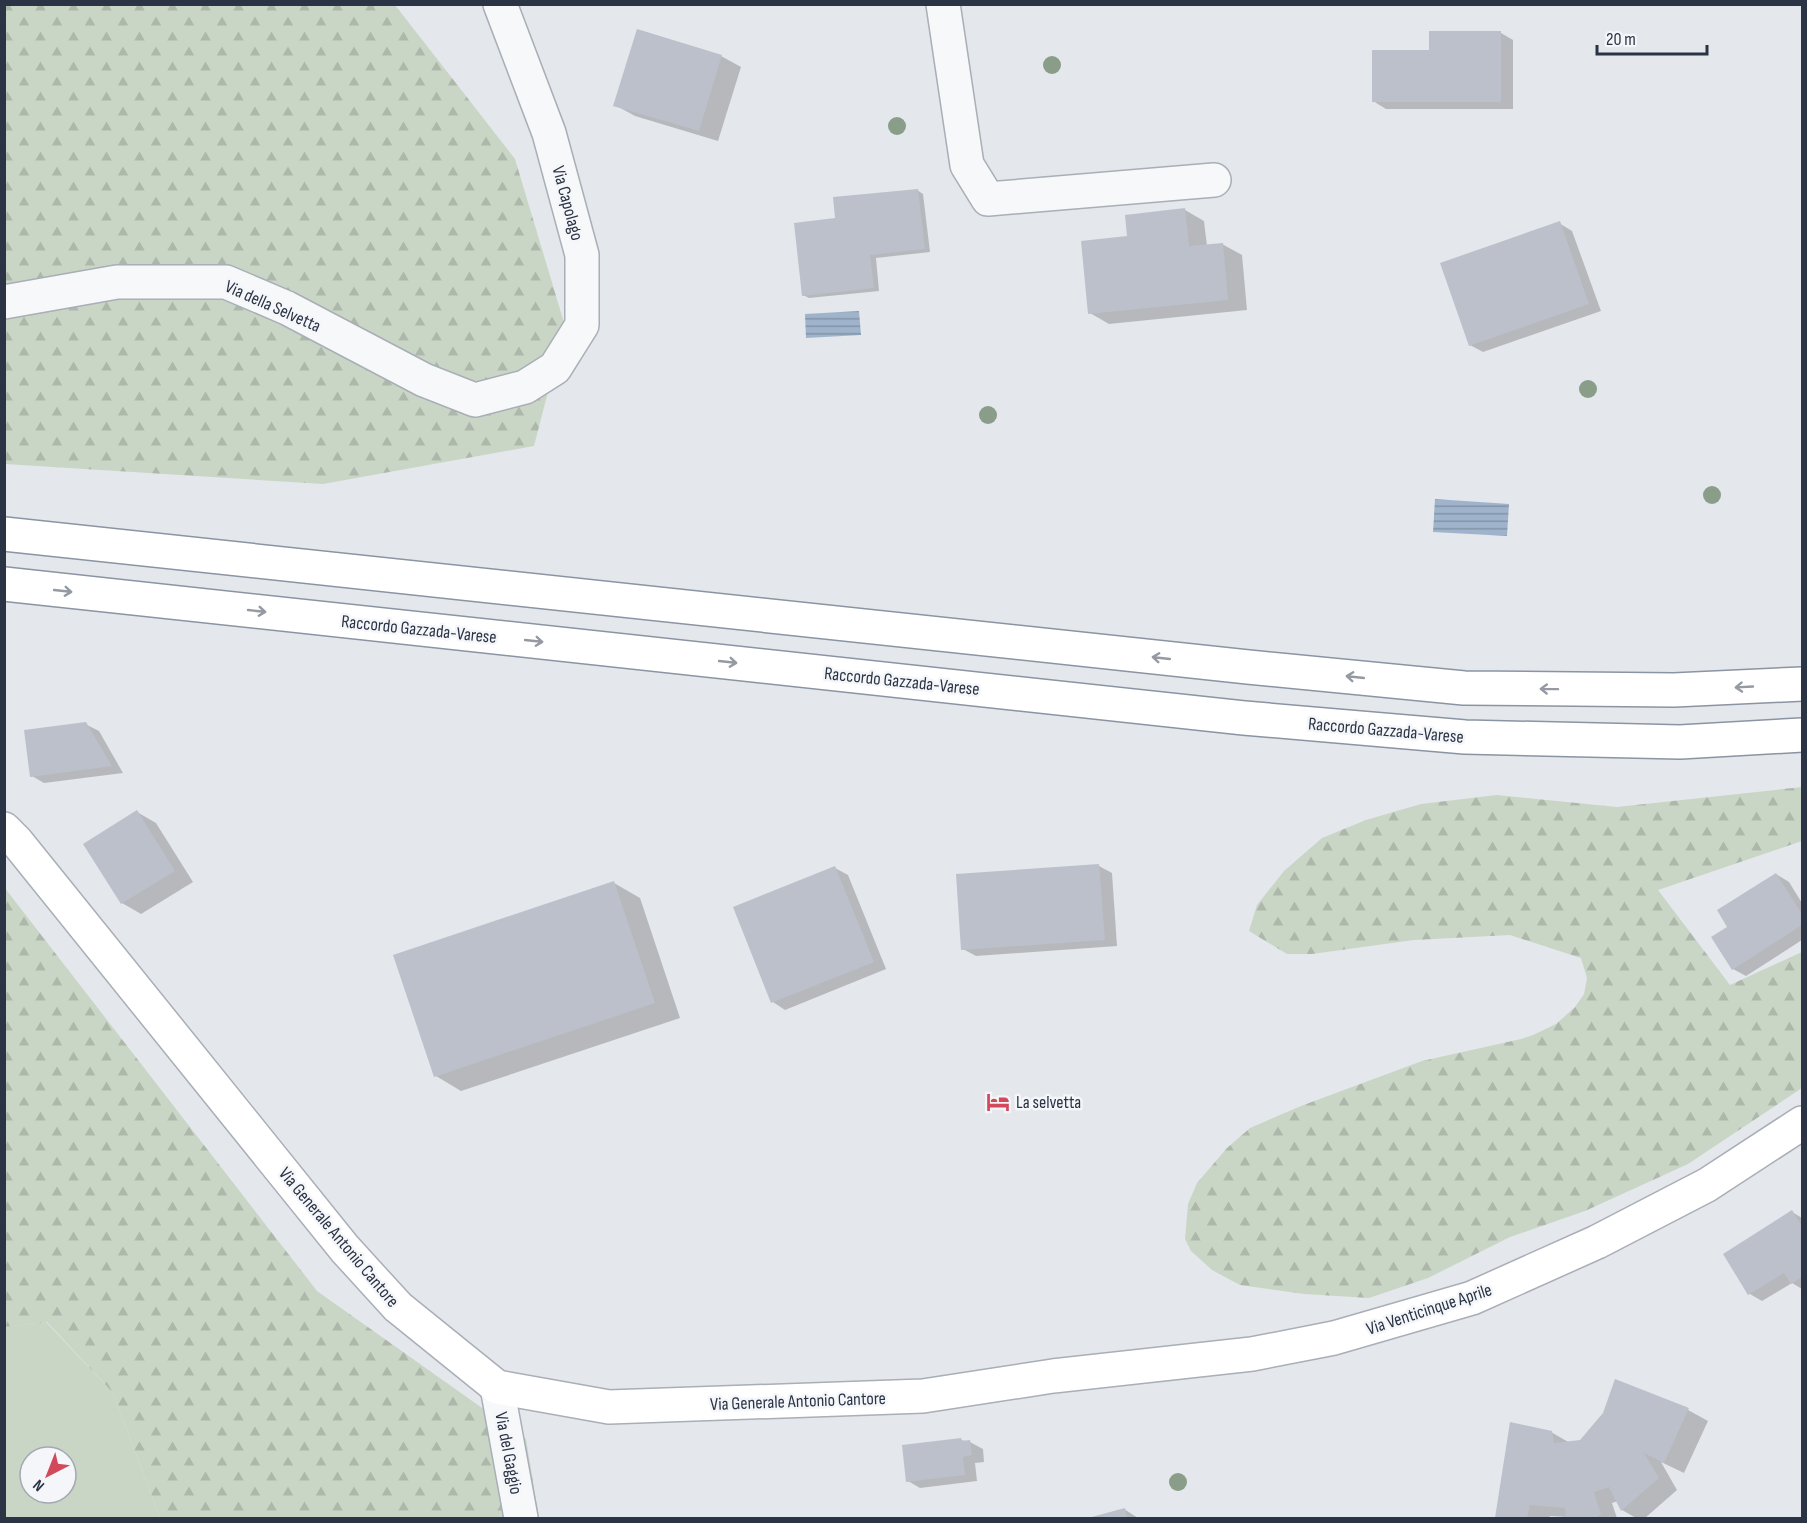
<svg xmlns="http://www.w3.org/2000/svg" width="1807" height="1523" viewBox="0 0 1807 1523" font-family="'Sofia Sans Condensed',sans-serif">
	<defs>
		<pattern id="forest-firs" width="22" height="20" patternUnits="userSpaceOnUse" patternTransform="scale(1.5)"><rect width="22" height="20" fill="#c9d6c5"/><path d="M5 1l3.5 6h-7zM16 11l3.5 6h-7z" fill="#adb8ab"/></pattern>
		<pattern id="water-rules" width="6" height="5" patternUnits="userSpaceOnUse" patternTransform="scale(1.5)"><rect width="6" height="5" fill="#9fb4cc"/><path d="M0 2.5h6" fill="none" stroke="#8293a7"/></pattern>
	</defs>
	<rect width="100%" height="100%" fill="#e4e7ec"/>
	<path fill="#c9d6c5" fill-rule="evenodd" d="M46,1322L113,1393L160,1518H5L4,1327ZM30,1457H66V1493H30Z"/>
	<g fill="url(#forest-firs)">
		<polygon points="4,5 395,5 515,159 565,326 534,446 323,484 5,464"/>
		<polygon points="1802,787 1802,841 1658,890 1730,985 1802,952 1802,1088 1688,1164 1585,1211 1510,1237 1428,1278 1369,1298 1304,1294 1240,1285 1212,1270 1191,1251 1185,1239 1188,1204 1197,1183 1227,1148 1250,1128 1301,1106 1422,1061 1521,1039 1533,1035 1556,1024 1575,1007 1584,994 1587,978 1581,958 1510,935 1414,940 1312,954 1287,954 1249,931 1257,905 1284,871 1322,838 1366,820 1421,804 1497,795 1617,807"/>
		<polygon points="4,887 317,1291 526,1439 539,1518 160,1518 113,1393 47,1322 5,1327"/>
	</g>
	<g fill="url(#water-rules)">
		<polygon points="859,311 861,335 806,338 805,314"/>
		<polygon points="1435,499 1509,504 1507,536 1433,532"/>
	</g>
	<g fill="#0003">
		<polygon points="1501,33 1513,40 1513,109 1386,109 1373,101 1430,52"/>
		<polygon points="721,56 741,67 718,141 635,116 615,105"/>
		<polygon points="917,190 923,194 930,252 876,258 879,291 809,298 803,295 837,219"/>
		<polygon points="1185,210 1204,221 1207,246 1222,244 1242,255 1247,310 1109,324 1090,313 1129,237"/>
		<polygon points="1559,223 1572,231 1601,311 1483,352 1470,345"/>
		<polygon points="85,724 99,731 123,773 44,783 32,776"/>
		<polygon points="137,812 156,823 193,882 141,914 122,903"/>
		<polygon points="1099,866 1112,873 1117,946 976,956 963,949"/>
		<polygon points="835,868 848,875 886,969 785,1010 773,1002"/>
		<polygon points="1776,874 1789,882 1802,903 1802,940 1746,976 1733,969 1729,927"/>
		<polygon points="614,883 640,898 680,1018 461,1091 436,1076"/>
		<polygon points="1792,1212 1802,1218 1802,1289 1792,1283 1762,1301 1750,1294 1725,1254"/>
		<polygon points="1616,1381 1688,1410 1708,1421 1684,1473 1661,1462 1677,1490 1645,1518 1636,1518 1622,1510 1618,1501 1612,1503 1617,1518 1567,1518 1567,1517 1550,1516 1549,1518 1497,1518 1551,1432 1570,1443 1581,1441 1604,1414"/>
		<polygon points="961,1440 970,1442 983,1449 984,1462 975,1463 977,1481 920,1488 908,1481"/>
		<polygon points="1124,1509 1138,1518 1091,1518"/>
	</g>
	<g fill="#bbc0ca">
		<polygon points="637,29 722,55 699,131 613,106"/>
		<polygon points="1429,31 1501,31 1501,102 1372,102 1372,50 1429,50"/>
		<polygon points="918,189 925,249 870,255 874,288 802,296 794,223 835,218 833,197"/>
		<polygon points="1185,208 1189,246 1223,243 1228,300 1088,314 1081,241 1127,236 1125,215"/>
		<polygon points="1560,221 1589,304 1469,346 1440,263"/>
		<polygon points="86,722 112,766 30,777 24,730"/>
		<polygon points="137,810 175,871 121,904 83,844"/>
		<polygon points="1099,864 1105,940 961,950 956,874"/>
		<polygon points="835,866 874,962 771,1003 733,907"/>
		<polygon points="1776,873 1802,914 1802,925 1732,970 1711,937 1727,927 1717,910"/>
		<polygon points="614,881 655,1003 434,1077 393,955"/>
		<polygon points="1792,1210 1802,1226 1802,1277 1791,1284 1784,1273 1748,1295 1723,1254"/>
		<polygon points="1615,1379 1689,1408 1664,1463 1644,1453 1659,1478 1621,1511 1609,1487 1594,1492 1601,1515 1594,1518 1566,1518 1565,1508 1530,1505 1527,1518 1495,1518 1510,1422 1552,1431 1554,1443 1580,1440 1603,1413"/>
		<polygon points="961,1438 962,1441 970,1440 972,1455 963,1457 965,1475 906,1482 902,1445"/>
		<polygon points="1125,1508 1127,1518 1088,1518"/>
	</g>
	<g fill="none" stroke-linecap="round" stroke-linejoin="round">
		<g stroke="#a9aeb7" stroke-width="36">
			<g id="minor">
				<polyline points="943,4 967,165 988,199 1214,180"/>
				<polyline points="4,302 117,282 226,282 287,308 424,380 475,400 525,387 555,368 582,325 582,255 549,133 500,4"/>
				<polyline points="497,1387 521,1518"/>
			</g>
		</g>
		<g stroke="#a9aeb7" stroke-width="36">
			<polyline id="secondary" points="4,829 17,842 345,1249 398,1307 497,1387 609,1407 923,1396 1053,1376 1252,1354 1334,1338 1472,1298 1597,1242 1707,1185 1802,1123"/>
		</g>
		<g stroke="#8b94a3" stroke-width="36">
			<g id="trunk">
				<polyline points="4,534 1248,667 1464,688 1674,690 1802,684"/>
				<polyline points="4,584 1244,718 1465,737 1680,742 1802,735"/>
			</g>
		</g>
		<use href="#minor" stroke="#f7f8fa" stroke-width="33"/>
		<use href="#secondary" stroke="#fff" stroke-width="33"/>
		<use href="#trunk" stroke="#fff" stroke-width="33"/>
	</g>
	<g fill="#899d89">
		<circle cx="1052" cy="65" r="9"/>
		<circle cx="897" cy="126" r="9"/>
		<circle cx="1588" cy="389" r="9"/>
		<circle cx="988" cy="415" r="9"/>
		<circle cx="1712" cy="495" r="9"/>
		<circle cx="1178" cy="1482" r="9"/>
	</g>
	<defs><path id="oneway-shaft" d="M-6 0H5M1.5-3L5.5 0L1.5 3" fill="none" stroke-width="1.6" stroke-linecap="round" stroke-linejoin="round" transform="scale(1.5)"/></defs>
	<g stroke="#959aa2">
		<use href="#oneway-shaft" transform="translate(63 591) rotate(6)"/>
		<use href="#oneway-shaft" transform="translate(257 611) rotate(6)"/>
		<use href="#oneway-shaft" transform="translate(534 641) rotate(6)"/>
		<use href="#oneway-shaft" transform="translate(1161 658) rotate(-174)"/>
		<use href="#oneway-shaft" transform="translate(728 662) rotate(6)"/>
		<use href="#oneway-shaft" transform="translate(1355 677) rotate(-174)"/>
		<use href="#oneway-shaft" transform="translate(1744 687) rotate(177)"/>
		<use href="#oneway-shaft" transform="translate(1549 689) rotate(-179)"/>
	</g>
	<defs>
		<g id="hotel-bare" transform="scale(1.8)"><path d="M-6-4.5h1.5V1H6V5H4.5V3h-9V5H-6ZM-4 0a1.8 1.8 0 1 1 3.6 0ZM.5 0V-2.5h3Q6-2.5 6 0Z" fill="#d1495b" stroke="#f4f6f9" stroke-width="2.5" paint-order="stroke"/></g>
	</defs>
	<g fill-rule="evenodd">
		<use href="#hotel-bare" x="998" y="1102"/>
	</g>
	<g text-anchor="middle" stroke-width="5" stroke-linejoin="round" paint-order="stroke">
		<g font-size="18" fill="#2b3445" stroke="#f4f6f9">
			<text transform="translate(568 203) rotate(75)" y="6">Via Capolago</text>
			<text transform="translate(273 306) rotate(24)" y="6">Via della Selvetta</text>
			<text transform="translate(419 629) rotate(6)" y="6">Raccordo Gazzada-Varese</text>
			<text transform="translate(902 681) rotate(6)" y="6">Raccordo Gazzada-Varese</text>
			<text transform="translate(1386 730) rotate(5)" y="6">Raccordo Gazzada-Varese</text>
			<text transform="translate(339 1237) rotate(50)" y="6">Via Generale Antonio Cantore</text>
			<text transform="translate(1429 1309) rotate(-18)" y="6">Via Venticinque Aprile</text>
			<text transform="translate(798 1401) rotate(-2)" y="6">Via Generale Antonio Cantore</text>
			<text transform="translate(509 1453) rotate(79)" y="6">Via del Gaggio</text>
		</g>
		<g font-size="18" fill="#2b3445" stroke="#f4f6f9" text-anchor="start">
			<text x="1016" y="1108">La selvetta</text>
		</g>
	</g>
	<rect width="1807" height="1523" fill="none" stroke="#2b3445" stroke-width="12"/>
	<g transform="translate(48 1475) rotate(222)"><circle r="28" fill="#f4f6f9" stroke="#a4a8b1" stroke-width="1.5"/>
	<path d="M0-4.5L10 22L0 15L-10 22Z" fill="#d1495b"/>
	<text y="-9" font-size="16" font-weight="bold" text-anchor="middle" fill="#2b3445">N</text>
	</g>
	<path d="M1597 45v9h110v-9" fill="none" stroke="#2b3445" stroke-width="3"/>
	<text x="1606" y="45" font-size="18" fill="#2b3445" stroke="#f4f6f9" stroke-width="4.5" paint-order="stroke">20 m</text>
</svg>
